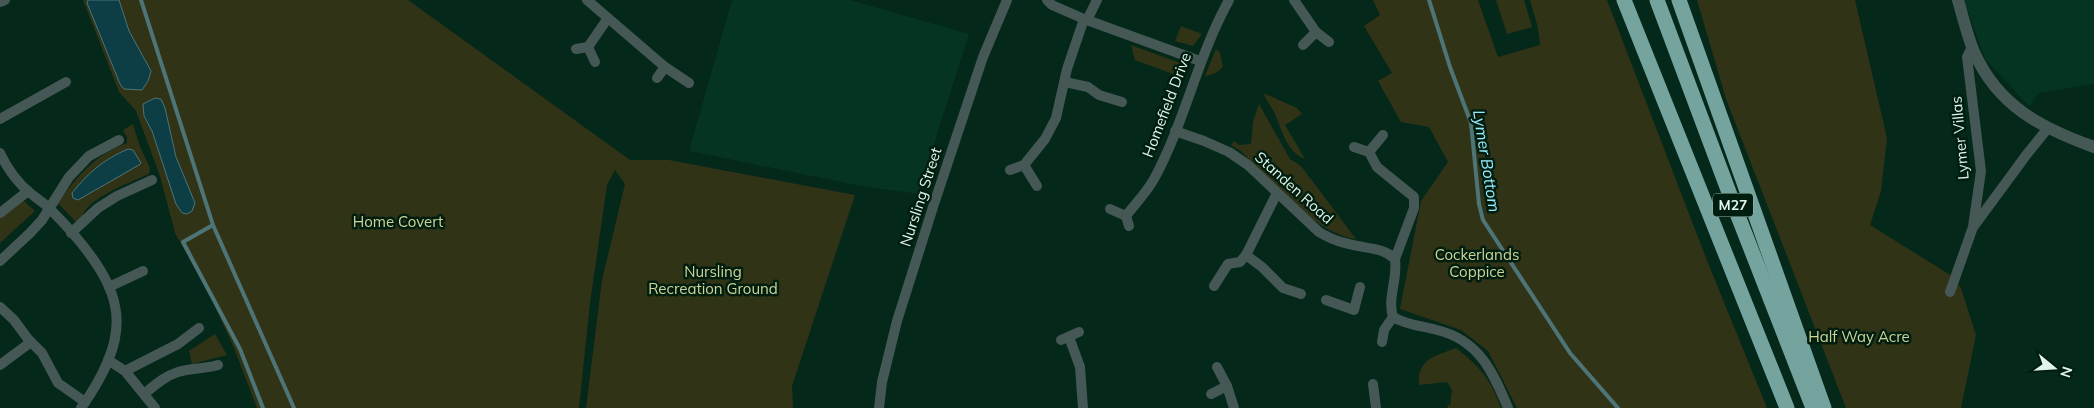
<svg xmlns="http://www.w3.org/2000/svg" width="2094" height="408" viewBox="0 0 2094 408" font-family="Mulish,sans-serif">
	<rect width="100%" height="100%" fill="#042819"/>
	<g fill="#063422">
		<polygon points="732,0 850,0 969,34 918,194 856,185 689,151"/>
		<polygon points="1964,0 2094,0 2094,84 2038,93 2030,107 1985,59"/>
	</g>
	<g fill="#313317" fill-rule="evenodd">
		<path d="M83,0H88L87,3L151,71L129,31L119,0H408L630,160H669L855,195L792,386L793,408H586L602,280L625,184L615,170L607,185L590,303L579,408H257L234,348L211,298L175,233L160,176L136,111L119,92ZM161,99L165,108L176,157L195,203L192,211L187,214H182L176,204L152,131L144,116Z"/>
		<polygon points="1373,0 1478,0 1498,57 1540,45 1538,28 1530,0 1607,0 1706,258 1767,408 1517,408 1488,351 1461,330 1400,309 1421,201 1448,162 1429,127 1401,122 1378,81 1392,73 1364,26 1380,15"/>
		<polygon points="1496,0 1524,0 1532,27 1507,34"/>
		<polygon points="1697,0 1855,0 1887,138 1881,191 1870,225 1952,276 1961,288 1976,335 1961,408 1846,408 1726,99"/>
		<polygon points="1181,26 1202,34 1193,46 1175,41"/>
		<polygon points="1131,45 1183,64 1184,67 1179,85 1173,74 1135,60"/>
		<path d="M1216,49L1220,53L1223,66C1218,73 1213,75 1205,76Z"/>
		<path d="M1263,93L1297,108L1302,114L1285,125L1305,159C1287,152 1282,131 1275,114C1271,107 1267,100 1263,93Z"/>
		<path d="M1259,104L1290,159L1301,166L1356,239C1313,233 1272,181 1241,151L1231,145L1234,141L1239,145L1251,144L1253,122Z"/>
		<path d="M133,124L139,144L150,168L149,174C132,182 85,198 82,218L76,222L58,203C79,174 94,156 127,143V137L123,130ZM128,149L117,176L97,188L80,184C95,168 108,157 128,149Z"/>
		<polygon points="23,200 35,211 0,243 0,218"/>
		<polygon points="215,334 227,355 192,364 189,351"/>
		<path d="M1456,348C1480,367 1490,378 1501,408H1448L1447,404L1450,406L1452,390L1447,382L1419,385C1417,359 1435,356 1456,348Z"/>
	</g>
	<g fill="#0d3e46" stroke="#4d7578">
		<polygon points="88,0 119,0 129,31 151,71 148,81 142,90 124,89 120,84 87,3"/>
		<polygon points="155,98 161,99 165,108 176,157 195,203 192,211 187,214 182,213 176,204 152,131 144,116 143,104"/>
		<path d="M128,149L133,150L141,163L139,165L85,196L78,200L73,198L72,193C88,173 104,159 128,149Z"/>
	</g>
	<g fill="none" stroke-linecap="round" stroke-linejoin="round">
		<g stroke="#4d7578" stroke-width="4">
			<polyline points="141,0 213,225 294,408"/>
			<polyline points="1429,0 1450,67 1471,123 1479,204 1483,220 1570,353 1618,408"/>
			<polyline points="213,225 183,242 240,349 263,408"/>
		</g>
		<g stroke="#455855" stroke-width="10">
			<polyline points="587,0 665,67 689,83"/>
			<polyline points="1047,0 1052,5 1084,19 1200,61"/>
			<polyline points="1294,0 1316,32 1329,42"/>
			<polyline points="0,2 5,0"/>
			<polyline points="1087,20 1097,0"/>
			<polyline points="1303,45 1316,32"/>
			<polyline points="576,49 588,47"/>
			<polyline points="595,62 588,47 608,18"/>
			<polyline points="657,78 665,67"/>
			<polyline points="1065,82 1088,87 1099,95 1122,102"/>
			<polyline points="0,119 66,82"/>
			<path d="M1175,131L1204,141L1229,152L1248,165L1319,232C1329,238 1338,242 1349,244C1366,249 1383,247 1395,259"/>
			<polyline points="1354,147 1369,152"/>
			<path d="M0,153C7,168 16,181 29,192C36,198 44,203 50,209C74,233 109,272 115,306C123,342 101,380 81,408"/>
			<polyline points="1024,165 1037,186"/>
			<polyline points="1010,170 1024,165 1045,139 1056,118 1067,69 1084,19"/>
			<polyline points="1110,209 1126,216"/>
			<polyline points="0,213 28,191"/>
			<path d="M1126,216C1135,204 1147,192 1154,179C1185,122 1197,58 1229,0"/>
			<polyline points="1126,216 1129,226"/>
			<polyline points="1974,226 2027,154 2048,128"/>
			<polyline points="71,233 98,208 117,196 152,180"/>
			<polyline points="1246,255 1262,267 1283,288 1301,294"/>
			<polyline points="0,261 30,233 42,220 69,177 89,156 119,140"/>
			<polyline points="1214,286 1228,264 1240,262 1246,255 1277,193"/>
			<polyline points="109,287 143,271"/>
			<polyline points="1950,292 1973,227 1981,171 1967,57 1972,47"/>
			<polyline points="1326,300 1354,310 1360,287"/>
			<polyline points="0,307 14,320 28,339 42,353 58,383 85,402"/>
			<path d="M1393,317C1406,325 1422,326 1437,330C1479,340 1493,372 1508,408"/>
			<polyline points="1069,337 1080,367 1083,408"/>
			<polyline points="1061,340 1079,332"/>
			<path d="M1382,342L1384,330L1393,317C1387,298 1398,279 1395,259L1414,208V197L1377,167L1369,152L1383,135"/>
			<polyline points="108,360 125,371 155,408"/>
			<polyline points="0,365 31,342"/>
			<polyline points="1217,367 1227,386 1234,408"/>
			<polyline points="125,371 178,344 199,328"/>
			<polyline points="1373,384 1376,408"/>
			<path d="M144,394C155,385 165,376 178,372C190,368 205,369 218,365"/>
			<polyline points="1211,394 1227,386"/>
			<polyline points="879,408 882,382 897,321 934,204 983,57 1007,0"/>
		</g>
		<path stroke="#455855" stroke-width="12" d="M1958,0C1963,17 1967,35 1974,52C1998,106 2041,128 2094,147"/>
		<g stroke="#75a49e" stroke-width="15">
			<polyline points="1624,0 1787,408"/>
			<polyline points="1657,0 1733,203 1813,408"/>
			<polyline points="1679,0 1824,408"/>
		</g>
	</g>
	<g text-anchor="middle" stroke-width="5" stroke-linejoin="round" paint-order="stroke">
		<rect fill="#001e10" stroke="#9eb4a9" stroke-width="1" x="1713" y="193.5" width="40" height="23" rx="4"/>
		<g font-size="14" font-weight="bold" fill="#e2f5eb">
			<text x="1733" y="210">M27</text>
		</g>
		<g font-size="15" fill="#e2f5eb" stroke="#001e10">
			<text transform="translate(1167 105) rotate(-69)" y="5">Homefield Drive</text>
			<text transform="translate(1960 138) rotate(-95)" y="5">Lymer Villas</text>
			<text transform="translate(1294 188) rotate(42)" y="5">Standen Road</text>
			<text transform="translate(921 197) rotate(-72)" y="5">Nursling Street</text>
		</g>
		<g font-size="15" fill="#ced497" stroke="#001e10">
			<text x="398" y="227">Home Covert</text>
			<text x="1477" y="260">Cockerlands<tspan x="1477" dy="17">Coppice</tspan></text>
			<text x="713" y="277">Nursling<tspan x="713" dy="17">Recreation Ground</tspan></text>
			<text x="1859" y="342">Half Way Acre</text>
		</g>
		<g font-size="16" font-style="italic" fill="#9aebfa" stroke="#001e10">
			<text transform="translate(1487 161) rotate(81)" y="6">Lymer Bottom</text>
		</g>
	</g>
	<g transform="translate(2054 368) rotate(108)" stroke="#001e10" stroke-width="4" paint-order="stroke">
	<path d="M0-4L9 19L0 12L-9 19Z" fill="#e2f5eb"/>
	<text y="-8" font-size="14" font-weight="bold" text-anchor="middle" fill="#e2f5eb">N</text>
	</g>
</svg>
